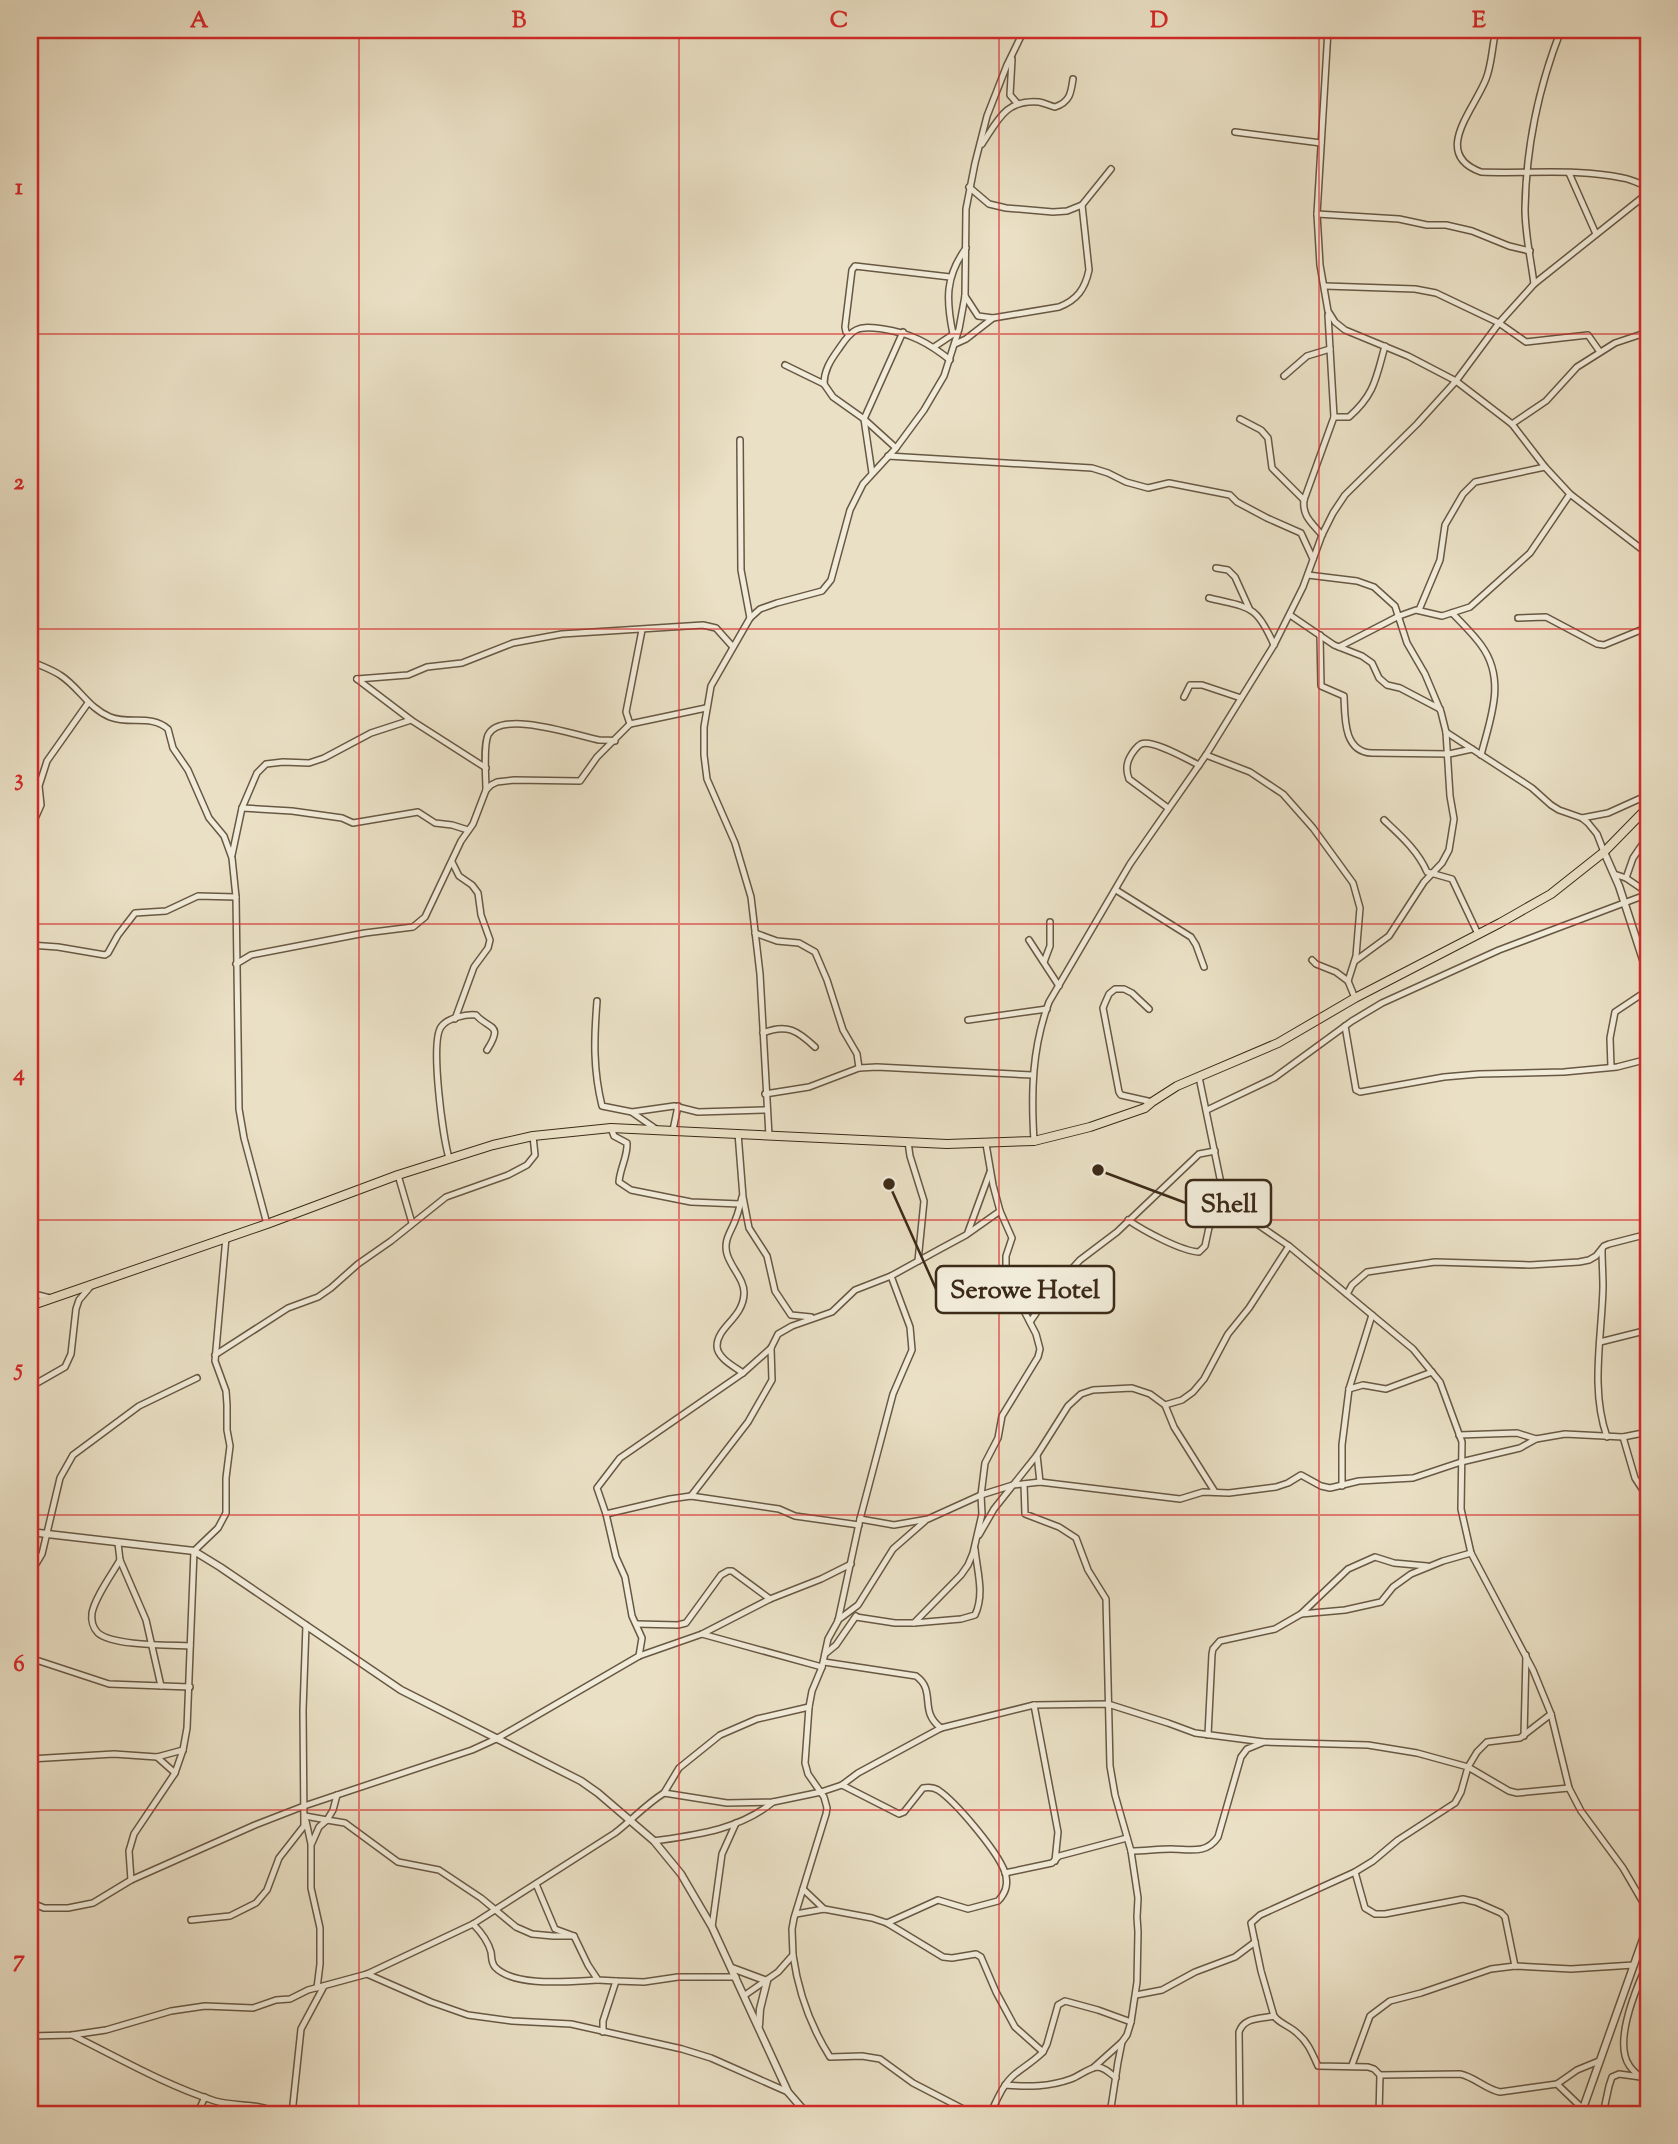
<svg xmlns="http://www.w3.org/2000/svg" width="1678" height="2144" viewBox="0 0 1678 2144" font-family="'Sorts Mill Goudy',serif">
	<rect width="100%" height="100%" fill="#eae0c5"/>
	<filter id="stains"><feTurbulence type="fractalNoise" baseFrequency=".00286" numOctaves="4"/><feColorMatrix values="0 0 0 0 .2 0 0 0 0 .09 0 0 0 0 .02 0 0 0 .5 -.17"/></filter>
	<radialGradient id="worn" r=".72"><stop offset=".6" stop-color="#630" stop-opacity="0"/><stop offset="1" stop-color="#630" stop-opacity=".3"/></radialGradient>
	<g fill="none" stroke-linecap="round" stroke-linejoin="round">
		<g stroke="#685843" stroke-width="8">
			<g id="minor">
				<polyline points="1328,30 1317,214 1320,265 1328,311 1335,322 1345,330 1408,356 1456,381 1512,424 1545,467 1570,494 1648,554"/>
				<path d="M1496,30C1492,46 1492,64 1486,79C1474,110 1431,154 1481,172C1527,174 1577,168 1623,178C1631,179 1640,184 1648,187"/>
				<polyline points="1012,59 1010,95 1017,103"/>
				<polyline points="1235,132 1321,143"/>
				<path d="M982,144C998,120 1006,99 1039,102C1045,103 1050,106 1055,107C1070,102 1071,93 1073,79"/>
				<polyline points="1569,173 1596,234"/>
				<polyline points="969,187 989,204 1006,208 1053,212 1067,211 1082,205"/>
				<polyline points="1317,214 1399,219 1427,225 1446,225 1472,231 1509,246 1530,251"/>
				<path d="M1534,284C1531,260 1525,234 1525,209C1526,148 1539,86 1561,30"/>
				<polyline points="1325,286 1415,289 1436,293 1499,323 1526,342 1588,335 1600,352"/>
				<polyline points="965,296 978,316 993,318"/>
				<path d="M953,334C946,300 945,277 966,248"/>
				<polyline points="849,335 846,332 845,327 852,270 855,266 950,277"/>
				<path d="M955,344L966,339L993,318L1059,307C1077,300 1085,289 1089,270L1082,205L1111,169"/>
				<polyline points="934,347 955,333"/>
				<polyline points="785,365 824,384 833,397 864,419 896,448"/>
				<polyline points="1284,376 1307,356 1330,349"/>
				<path d="M824,384C824,371 830,361 838,350C843,343 848,334 856,330C864,326 874,328 883,329C910,333 929,343 950,360"/>
				<path d="M1334,417H1349C1375,394 1376,378 1385,346"/>
				<polyline points="1240,419 1261,430 1268,438 1272,468 1304,500"/>
				<polyline points="1512,424 1546,401 1577,367 1615,343 1648,332"/>
				<polyline points="740,440 741,570 750,618"/>
				<polyline points="888,456 1092,468 1108,473 1126,482 1148,488 1169,483 1230,495 1237,502 1267,518 1301,533 1313,559"/>
				<polyline points="872,473 864,419 903,332"/>
				<path d="M1322,535C1312,523 1302,516 1304,500L1334,417L1328,315"/>
				<polyline points="1216,568 1228,570 1235,577 1249,608"/>
				<polyline points="1308,575 1357,581 1374,587 1395,606 1407,643 1425,674 1441,712 1446,732 1450,796 1454,819 1449,850 1442,863 1424,882 1389,936 1355,961"/>
				<path d="M1209,598C1250,608 1256,604 1274,645"/>
				<polyline points="1419,610 1440,560 1445,525 1463,494 1475,482 1545,467"/>
				<path d="M1452,613C1462,623 1473,634 1481,645C1507,680 1490,719 1481,755"/>
				<polyline points="1290,615 1334,645 1339,647 1399,616 1416,610 1442,616 1470,607 1530,553 1570,494"/>
				<polyline points="1518,618 1546,617 1597,644 1604,645 1648,627"/>
				<path d="M1320,635L1321,686L1344,696C1345,717 1343,752 1372,753L1449,754L1472,749"/>
				<polyline points="1339,647 1362,656 1372,663 1379,678 1387,685 1400,688 1440,709"/>
				<path d="M30,661C39,665 51,669 60,675C79,687 88,708 110,717C130,725 151,714 168,729L173,748L188,770L209,818L224,836L232,858L236,897L239,1109L244,1138L267,1224"/>
				<polyline points="357,679 408,675 427,667 462,663 513,643 562,634 703,625 716,628 733,647"/>
				<polyline points="357,679 411,720 486,768"/>
				<polyline points="1184,697 1190,685 1202,685 1241,698"/>
				<polyline points="630,724 626,712 642,630"/>
				<polyline points="1446,732 1532,788 1551,805 1559,810 1582,818 1588,823 1597,834 1604,852"/>
				<polyline points="1206,755 1250,772 1283,794 1313,828 1353,883 1360,908 1356,956 1348,981 1355,998"/>
				<path d="M486,790C486,776 483,747 488,735C501,709 578,736 599,740C604,740 610,740 615,741"/>
				<polyline points="242,808 292,811 342,818 353,823 418,812 435,823 452,825 468,830"/>
				<path d="M1168,808L1129,779C1126,771 1126,764 1130,757C1132,753 1137,746 1141,744C1153,739 1188,760 1199,765"/>
				<polyline points="1582,818 1608,813 1648,795"/>
				<path d="M1384,820C1401,836 1418,851 1427,872L1452,879L1478,934"/>
				<polyline points="30,830 41,805 39,786 47,761 88,703"/>
				<polyline points="232,855 242,808 257,773 266,764 283,762 309,763 324,758 371,733 411,720"/>
				<polyline points="452,862 459,876 472,885 478,893 481,915 490,940 488,948 474,967 455,1019"/>
				<polyline points="1614,874 1626,878 1648,893"/>
				<polyline points="1626,878 1633,858 1648,836"/>
				<polyline points="1116,890 1191,937 1196,945 1204,967"/>
				<polyline points="755,933 777,941 799,943 815,952 827,980 843,1030 857,1054 859,1068"/>
				<polyline points="1029,940 1059,986"/>
				<polyline points="30,945 58,947 105,955 108,953 118,935 135,913 166,911 198,896 236,897"/>
				<polyline points="1312,960 1316,964 1336,972 1348,981"/>
				<polyline points="1044,962 1050,946 1050,922"/>
				<polyline points="236,964 251,955 365,933 413,927 425,917 461,841 473,824 486,790 491,785 497,782 514,780 580,781 597,757 630,724 706,708"/>
				<path d="M597,1001C594,1039 593,1069 602,1106L632,1112L674,1106L698,1112L766,1110"/>
				<polyline points="1149,1009 1132,993 1124,989 1115,989 1109,994 1105,1003 1103,1008 1119,1092 1121,1095 1152,1102"/>
				<polyline points="968,1020 1047,1009"/>
				<polyline points="1345,1026 1356,1090 1360,1092 1444,1077 1479,1074 1564,1072 1617,1067 1648,1059"/>
				<path d="M763,1033C787,1023 798,1031 815,1047"/>
				<polyline points="1611,1067 1610,1038 1615,1012 1648,990"/>
				<polyline points="1199,1077 1223,1193 1238,1211 1289,1246 1413,1349 1440,1382 1462,1442 1461,1509 1471,1553 1533,1670 1551,1714 1569,1788 1581,1811 1623,1868 1648,1911"/>
				<polyline points="765,1094 809,1087 859,1068 877,1067 1032,1075"/>
				<polyline points="1207,1110 1274,1078 1352,1021 1382,1003 1499,950 1648,894"/>
				<polyline points="633,1113 656,1129"/>
				<path d="M611,1128L614,1136L627,1143C628,1156 620,1168 619,1182L631,1190L691,1202L740,1204"/>
				<polyline points="673,1130 678,1106"/>
				<polyline points="738,1133 743,1197 749,1228 767,1256 775,1291 791,1315 811,1317"/>
				<polyline points="769,1136 760,974 751,897 735,843 707,779 704,755 704,727 711,686 750,618 760,609 777,603 822,591 831,580 850,510 863,484 896,448 924,410 944,376 959,329 965,296 966,209 975,163 987,116 1007,65 1024,30"/>
				<path d="M1034,1141C1031,1092 1032,1048 1049,1002L1130,864L1206,755L1274,645L1303,587L1322,535L1333,513L1345,495L1417,424L1456,381L1499,323L1534,284L1648,193"/>
				<polyline points="908,1142 910,1156 924,1201 918,1261"/>
				<path d="M449,1158C443,1138 430,1043 441,1027C447,1018 466,1014 476,1015C489,1030 504,1023 487,1050"/>
				<polyline points="398,1175 412,1223"/>
				<path d="M742,1197C740,1204 739,1211 736,1218C732,1231 723,1239 727,1254C731,1268 745,1280 744,1294C743,1318 717,1327 717,1346C717,1358 735,1367 743,1373"/>
				<path d="M1128,1220C1144,1231 1181,1251 1199,1252L1205,1246L1213,1209L1223,1193"/>
				<polyline points="1209,1226 1238,1211"/>
				<polyline points="968,1232 990,1172"/>
				<path d="M1602,1249C1602,1262 1603,1274 1603,1287C1602,1336 1590,1389 1607,1437"/>
				<polyline points="30,1293 50,1298"/>
				<polyline points="1347,1294 1352,1285 1367,1272 1435,1262 1530,1265 1579,1262 1589,1260 1596,1256 1604,1246 1609,1244 1648,1234"/>
				<polyline points="1020,1302 1048,1295 1080,1260 1117,1232 1199,1154 1215,1151"/>
				<polyline points="1030,1322 1048,1296"/>
				<polyline points="1600,1342 1648,1330"/>
				<polyline points="215,1355 288,1308 318,1297 331,1288 358,1264 391,1241 446,1197 508,1175 527,1165 535,1155 533,1136"/>
				<polyline points="30,1387 65,1367 71,1354 76,1309 79,1300 91,1286"/>
				<polyline points="1349,1389 1363,1385 1386,1389 1432,1372"/>
				<polyline points="1165,1405 1174,1427 1215,1492"/>
				<polyline points="1459,1435 1517,1433 1536,1439 1565,1434 1623,1437 1648,1432"/>
				<polyline points="1623,1437 1635,1478 1648,1498"/>
				<polyline points="1037,1455 1040,1482"/>
				<polyline points="1024,1484 1025,1514 1059,1527 1076,1538 1088,1570 1106,1599 1110,1766 1115,1795 1131,1851 1138,1898 1137,1917 1138,1932 1137,1982 1131,2022 1127,2035 1122,2042 1118,2062 1110,2114"/>
				<polyline points="1342,1486 1342,1445 1349,1389 1372,1315"/>
				<polyline points="691,1496 748,1422 772,1380 771,1348"/>
				<polyline points="606,1514 670,1499 691,1496 779,1509 795,1516 859,1525"/>
				<polyline points="860,1519 894,1525 928,1519 981,1495 1013,1485 1040,1482 1180,1499 1203,1492 1229,1493 1276,1487 1288,1483 1301,1475 1321,1486 1330,1488 1359,1481 1413,1478 1461,1462 1520,1448 1536,1439"/>
				<polyline points="979,1535 994,1509 1037,1455 1068,1406 1081,1394 1093,1390 1132,1388 1150,1394 1165,1405 1182,1400 1193,1392 1204,1379 1228,1334 1249,1308 1289,1246"/>
				<polyline points="118,1543 120,1560 146,1620 161,1686"/>
				<path d="M120,1560C112,1574 95,1597 92,1613C91,1620 93,1628 98,1633C113,1646 170,1645 190,1646"/>
				<polyline points="30,1574 42,1554 60,1478 73,1455 139,1406 197,1378"/>
				<polyline points="1301,1614 1348,1569 1375,1557 1394,1563 1427,1566"/>
				<polyline points="856,1617 895,1623 914,1623 961,1575 968,1565 973,1553 982,1514 981,1495 985,1463 998,1438 1002,1416 1038,1357 1040,1349 1036,1334 1006,1276 1006,1256 1012,1238 1000,1211"/>
				<polyline points="838,1620 858,1605 893,1549 925,1521"/>
				<path d="M914,1623L961,1619L975,1615C985,1594 977,1571 975,1549"/>
				<polyline points="637,1624 678,1625 686,1623 721,1575 728,1571 732,1571 770,1599"/>
				<polyline points="702,1634 822,1667"/>
				<polyline points="825,1654 836,1645 856,1616"/>
				<polyline points="639,1656 642,1638 632,1616 625,1577 616,1557 606,1514 597,1488 620,1458 743,1373 771,1348 778,1334 792,1326 832,1312 855,1290 891,1276 940,1249 966,1235 1000,1211 993,1185 986,1144"/>
				<polyline points="30,1658 109,1684 190,1687"/>
				<path d="M824,1662L916,1676C937,1691 918,1711 941,1728"/>
				<polyline points="30,1685 32,1691 30,1700"/>
				<polyline points="1034,1705 1058,1832 1055,1861"/>
				<polyline points="1551,1714 1520,1738 1487,1742 1477,1752 1468,1767 1509,1791 1517,1793 1569,1788"/>
				<polyline points="1208,1735 1212,1654 1213,1649 1220,1641 1275,1629 1301,1614 1345,1610 1381,1602 1393,1587 1411,1574 1443,1561 1471,1553"/>
				<polyline points="1524,1736 1526,1655"/>
				<path d="M1264,1742L1368,1745L1417,1753L1468,1767L1461,1792L1455,1803L1398,1840L1373,1861L1355,1872L1260,1915L1251,1923L1261,1971L1274,2016C1280,2024 1290,2026 1297,2033C1308,2042 1312,2053 1318,2066L1368,2067L1374,2069L1380,2075L1460,2074C1475,2077 1485,2089 1500,2092L1557,2084L1577,2070L1599,2061"/>
				<polyline points="157,1757 175,1773"/>
				<polyline points="30,1759 114,1754 157,1757 183,1750"/>
				<path d="M842,1785L899,1814L904,1812L923,1788C929,1787 933,1787 938,1790C956,1802 1002,1856 1006,1876C1008,1886 1005,1894 998,1901L968,1909L938,1900L887,1923"/>
				<polyline points="664,1793 679,1768 720,1735 757,1719 809,1707"/>
				<polyline points="337,1795 333,1810 327,1820 345,1823 398,1862 439,1870 481,1898 516,1927 532,1934 553,1936 574,1936"/>
				<polyline points="305,1816 327,1820"/>
				<polyline points="306,1821 311,1844 311,1888 320,1928 320,1964 317,1988"/>
				<path d="M654,1841C695,1835 739,1830 773,1802"/>
				<polyline points="312,1843 319,1827 327,1820"/>
				<polyline points="1355,1872 1365,1908 1375,1914 1385,1914 1463,1899 1476,1902 1501,1913 1505,1917 1515,1966"/>
				<polyline points="1005,1873 1052,1863 1059,1856 1127,1838"/>
				<polyline points="131,1880 129,1851 134,1834 175,1773 183,1750 187,1728 194,1551 218,1528 226,1513 226,1478 230,1446 227,1430 227,1405 226,1391 215,1361 226,1237"/>
				<polyline points="536,1884 555,1929 574,1936 588,1965 598,1980 616,1981 603,2021 603,2032"/>
				<polyline points="803,1889 824,1909"/>
				<polyline points="30,1902 44,1908 68,1908 93,1903 131,1880 255,1825 304,1806 472,1750 496,1739 639,1656 702,1634 770,1599 821,1579 851,1564"/>
				<path d="M796,1914L824,1909L872,1918L887,1923L943,1957L952,1958L976,1954L981,1957L996,1992L1015,2027L1043,2052C1034,2061 1025,2066 1015,2074C1003,2084 997,2100 990,2114"/>
				<polyline points="191,1920 230,1916 256,1903 267,1890 279,1858 304,1826 303,1710 306,1625"/>
				<path d="M473,1924C481,1932 488,1941 491,1952C492,1958 491,1962 495,1967C515,1988 572,1981 598,1980"/>
				<polyline points="712,1927 722,1854 736,1823"/>
				<path d="M793,1955C798,1990 811,2027 830,2057L862,2056L880,2059L913,2083L973,2114"/>
				<polyline points="367,1974 431,2002 468,2015 512,2021 571,2024 682,2049 711,2058 788,2092"/>
				<polyline points="616,1981 644,1982 678,1977 736,1977"/>
				<polyline points="745,1995 778,1972 793,1955 792,1929 794,1918 826,1814 827,1808 824,1797 808,1774 805,1763 809,1707 812,1691 822,1667 828,1639 838,1621 860,1519 893,1394 912,1350 910,1327 891,1276"/>
				<polyline points="1136,1995 1162,1990 1195,1972 1235,1957 1255,1942"/>
				<path d="M72,2035C119,2058 165,2085 215,2101C235,2107 259,2102 277,2114"/>
				<path d="M30,2036L72,2035L106,2030L171,2011L205,2006L253,2008L276,2000L290,1999L308,1990L367,1974L473,1924L615,1833C632,1820 645,1805 664,1793L727,1803L773,1802L821,1792L842,1785L858,1773L941,1728L1034,1705L1108,1704L1168,1723L1195,1733L1264,1742L1247,1749L1241,1757L1218,1837C1206,1855 1189,1849 1171,1849C1158,1849 1144,1851 1131,1851"/>
				<polyline points="1043,2052 1047,2044 1058,2005 1065,2001 1098,2010 1131,2022"/>
				<polyline points="1352,2065 1370,2016 1390,2001 1421,1993 1491,1969 1515,1966 1571,1969 1634,1965"/>
				<polyline points="1093,2068 1122,2042"/>
				<path d="M1641,2078C1637,2074 1632,2070 1629,2065C1613,2041 1637,1986 1648,1962"/>
				<polyline points="1557,2084 1583,2109"/>
				<path d="M1005,2085C1028,2087 1049,2087 1071,2079C1079,2076 1089,2068 1097,2067C1104,2067 1110,2073 1116,2078"/>
				<polyline points="197,2114 205,2097"/>
				<polyline points="292,2114 301,2029 324,1986"/>
				<path d="M1240,2114L1239,2032C1244,2017 1260,2019 1274,2016"/>
				<polyline points="1379,2114 1380,2075"/>
				<polyline points="1603,2114 1609,2086 1612,2077 1619,2074 1648,2078"/>
			</g>
		</g>
		<g stroke="#685843" stroke-width="9">
			<g id="tertiary">
				<polyline points="1604,852 1619,886 1648,975"/>
				<polyline points="30,1532 194,1551 220,1567 401,1690 581,1781 598,1793 654,1841 681,1874 712,1927 788,2092 807,2114"/>
				<polyline points="732,1968 767,1981 760,2009 759,2025"/>
				<polyline points="1581,2114 1648,1925"/>
			</g>
		</g>
		<g stroke="#3c2a18" stroke-width="10">
			<polyline id="primary" points="30,1306 267,1224 398,1175 493,1145 533,1136 611,1128 947,1144 1034,1141 1090,1127 1145,1108 1152,1102 1177,1086 1278,1043 1355,998 1500,923 1551,894 1604,852 1648,807"/>
		</g>
		<use href="#minor" stroke="#f1ebd9" stroke-width="5"/>
		<use href="#tertiary" stroke="#f1ebd9" stroke-width="6"/>
		<use href="#primary" stroke="#eae0c5" stroke-width="8"/>
	</g>
	<path fill="none" stroke="#d62828" stroke-width="2" stroke-opacity="0.55" d="M359,30V2114M679,30V2114M999,30V2114M1319,30V2114M30,334H1648M30,629H1648M30,924H1648M30,1220H1648M30,1515H1648M30,1810H1648"/>
	<path fill="none" stroke="#3c2a18" stroke-width="2.5" d="M1098 1170L1186 1203M889 1184L936 1289"/>
	<g fill="#3c2a18" stroke="#f1ebd9" stroke-width="2.5">
		<circle cx="1098" cy="1170" r="7"/>
		<circle cx="889" cy="1184" r="7"/>
	</g>
	<g fill="#f1ebd9" stroke="#3c2a18" stroke-width="2.5">
		<rect x="1186" y="1180" width="85" height="47" rx="7"/>
		<rect x="936" y="1266" width="178" height="47" rx="7"/>
	</g>
	<g font-size="26" text-anchor="middle" font-weight="bold" fill="#3c2a18">
		<text x="1229" y="1212">Shell</text>
		<text x="1025" y="1298">Serowe Hotel</text>
	</g>
	<rect width="1678" height="2144" fill="none" stroke="#eae0c5" stroke-width="77"/>
	<rect x="38" y="38" width="1602" height="2068" fill="none" stroke="#d62828" stroke-width="2.5"/>
	<g font-size="23" text-anchor="middle" font-weight="bold" fill="#d62828">
		<text x="199" y="27">A</text>
		<text x="519" y="27">B</text>
		<text x="839" y="27">C</text>
		<text x="1159" y="27">D</text>
		<text x="1479" y="27">E</text>
		<text x="19" y="194">1</text>
		<text x="19" y="489">2</text>
		<text x="19" y="785">3</text>
		<text x="19" y="1080">4</text>
		<text x="19" y="1375">5</text>
		<text x="19" y="1671">6</text>
		<text x="19" y="1966">7</text>
	</g>
	<rect width="100%" height="100%" filter="url(#stains)"/>
	<rect width="100%" height="100%" fill="url(#worn)"/>
</svg>
